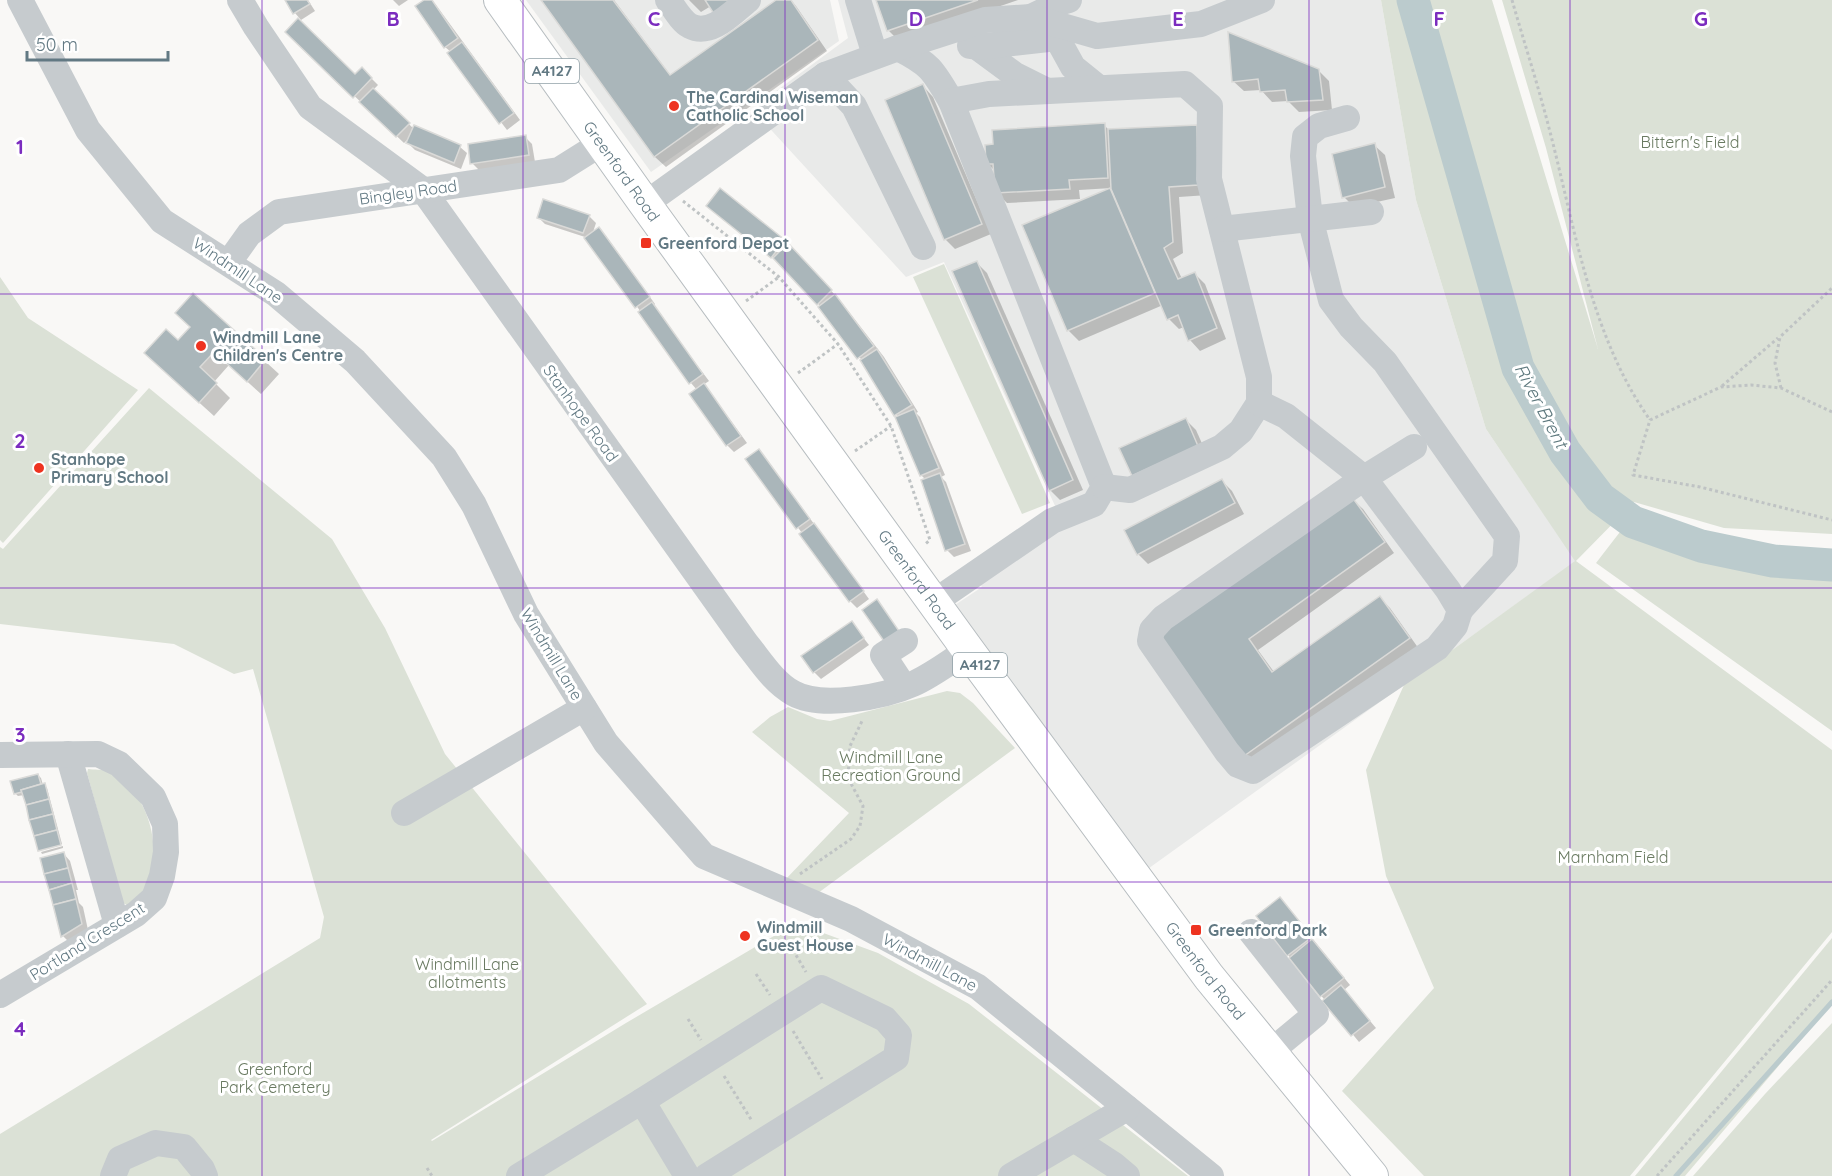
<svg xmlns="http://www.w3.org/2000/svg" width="1832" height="1176" viewBox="0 0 1832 1176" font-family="Quicksand,sans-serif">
	<rect width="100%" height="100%" fill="#f9f8f6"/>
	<g fill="#e9eae9">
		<polygon points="526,0 830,0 839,41 651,172"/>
		<polygon points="838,0 1381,0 1416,200 1486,429 1576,561 1138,876 943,613 982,587 967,564 1056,508 944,262 906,277 752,109 848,38"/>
	</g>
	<g fill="#dbe1d6">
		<polygon points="1381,0 1492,0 1598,349 1546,148 1502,0 1832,0 1832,534 1724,528 1634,502 1576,561 1832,750 1832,932 1630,1176 1424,1176 1342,1091 1434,988 1386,876 1366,770 1404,685 1575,561 1486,429 1416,200"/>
		<polygon points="944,264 1050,503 1022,514 913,277"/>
		<polygon points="0,277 28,318 138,390 3,543 0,540"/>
		<polygon points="149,388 332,539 385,628 445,754 647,1004 431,1140 432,1141 626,1023 796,923 878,953 969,1004 1188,1176 0,1176 0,1134 320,938 324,917 253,669 234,674 174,644 0,624 0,547 3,549"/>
		<polygon points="1623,528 1736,565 1832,571 1832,731 1596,563"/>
		<polygon points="947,691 960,693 973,703 1015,748 814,896 784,881 849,813 752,732 770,717 788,707 817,719 830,721"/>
		<path d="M88,769C94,770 102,769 107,771C151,789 168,860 140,897C137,900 132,903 129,906L123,903L87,773Z"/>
		<polygon points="1832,938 1832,1003 1685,1176 1635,1176"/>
		<polygon points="1832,1023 1832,1176 1693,1176 1765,1094"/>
	</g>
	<g fill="#0003">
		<polygon points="287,0 308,0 315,11 301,20 295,13"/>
		<polygon points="393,0 408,0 399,6"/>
		<polygon points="426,0 431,0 436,5 520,120 507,130 449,54 451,52 445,47"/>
		<polygon points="543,0 614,0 671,76 779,0 791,0 796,6 827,51 666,167 655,157"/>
		<polygon points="689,0 756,0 711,6 701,12"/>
		<polygon points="878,0 1018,0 899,41 888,30"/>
		<polygon points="287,32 355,76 362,69 378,85 373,90 414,129 414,127 460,147 467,153 461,169 415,150 408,143 411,136 404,143"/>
		<polygon points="1318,70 1329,81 1332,110 1299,112 1288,101 1272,102 1261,90 1244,91 1233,81"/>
		<polygon points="923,86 933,97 991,234 955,249 945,239"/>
		<polygon points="1104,125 1110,131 1197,127 1208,195 1179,197 1183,253 1173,259 1182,279 1195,274 1205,284 1226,339 1200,351 1190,340 1184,327 1179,329 1169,319 1163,305 1079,341 1068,330 1024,226 1112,188 1079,190 1080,199 1007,203 996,192 995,171 987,163"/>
		<polygon points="525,137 532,144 535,162 479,170 472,163"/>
		<polygon points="1374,145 1385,155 1395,198 1354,207 1344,197"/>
		<polygon points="714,212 784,241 838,298 884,357 918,412 916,413 920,417 945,475 941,477 946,482 971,551 954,557 947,550 926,480 921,475 898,417 864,363 821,307 779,262"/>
		<polygon points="589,216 596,223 592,235 599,229 606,236 655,304 653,306 709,381 703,385 710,392 747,443 734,452 727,445 691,394 697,390 691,383 641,312 585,237 545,224 538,217"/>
		<polygon points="976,262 987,273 1083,490 1060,500 1050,490"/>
		<polygon points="193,295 279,374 261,394 229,365 214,382 230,398 214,416 160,367 178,342 192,327"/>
		<polygon points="1186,420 1196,430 1208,457 1143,486"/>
		<polygon points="765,457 869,599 857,608 850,601 801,534 802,533 747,459"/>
		<polygon points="1222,481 1232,491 1244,514 1148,564 1138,554"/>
		<polygon points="1352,499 1363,509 1394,553 1258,650 1274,672 1380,598 1390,608 1419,649 1255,765 1245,755 1160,635"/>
		<polygon points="852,623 869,645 821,679 814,672"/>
		<polygon points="38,775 41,778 43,785 47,788 62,844 39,850 24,795 18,796 15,793"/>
		<polygon points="63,846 63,848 42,854 41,852"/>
		<polygon points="64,854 70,861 78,890 76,890 79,903 83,907 88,930 69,942 63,936"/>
		<polygon points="1286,906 1350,985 1344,990 1376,1028 1359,1042 1288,955"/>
	</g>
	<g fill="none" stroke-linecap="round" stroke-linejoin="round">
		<polyline stroke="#bbcbcd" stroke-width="5" points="1676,1176 1832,1002"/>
		<polyline stroke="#bbcbcd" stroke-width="33" points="1413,0 1518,368 1565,452 1600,498 1633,522 1701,546 1773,561 1832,565"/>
	</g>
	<g fill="#aab6ba" stroke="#dadad8" stroke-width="1.5">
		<polygon points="285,0 307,0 310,4 293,14"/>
		<polygon points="424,0 432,0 458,38 444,48 415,6"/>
		<polygon points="541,0 613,0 670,75 776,0 791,0 818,40 654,157"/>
		<polygon points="705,0 732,0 714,14"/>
		<polygon points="876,0 978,0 887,31"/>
		<polygon points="298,18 355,74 362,67 372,78 353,98 285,32"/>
		<polygon points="1228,32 1319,69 1323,100 1287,102 1285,90 1260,92 1258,79 1232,82"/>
		<polygon points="462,42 514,113 499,124 447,53"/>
		<polygon points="923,84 982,224 944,240 885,100"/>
		<polygon points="373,88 410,123 396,137 359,102"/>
		<polygon points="1105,123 1108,178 1069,180 1070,189 995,193 993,164 986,164 985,145 993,144 992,130"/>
		<polygon points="414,125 461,145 454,163 406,143"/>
		<polygon points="1197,125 1198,185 1169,187 1173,242 1164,248 1178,279 1195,272 1217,328 1188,341 1178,315 1167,320 1111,189 1108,129"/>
		<polygon points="526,135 529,155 470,164 468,144"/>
		<polygon points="1375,143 1385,187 1342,198 1332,154"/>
		<polygon points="720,188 785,240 771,258 706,206"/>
		<polygon points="1110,188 1155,293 1067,331 1022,225"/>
		<polygon points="543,199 590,215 583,233 537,218"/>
		<polygon points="599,227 650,297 635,308 584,238"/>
		<polygon points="788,243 832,290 817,305 773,258"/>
		<polygon points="977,261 1073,480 1049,491 952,271"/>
		<polygon points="193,293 266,359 247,382 214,352 200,367 217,383 199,403 144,353 166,329 178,340 190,327 175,313"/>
		<polygon points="835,294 874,346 857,359 818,307"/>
		<polygon points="652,302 703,374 689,384 638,312"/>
		<polygon points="877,349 912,405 894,416 860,360"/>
		<polygon points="704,383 741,436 726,446 689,394"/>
		<polygon points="914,409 939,468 920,476 895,417"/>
		<polygon points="1186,418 1198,446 1132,476 1119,448"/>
		<polygon points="759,449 810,519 796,529 745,459"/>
		<polygon points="940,473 965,544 945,551 921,480"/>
		<polygon points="1222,479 1235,503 1137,555 1124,530"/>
		<polygon points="1352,497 1385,542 1249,639 1272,672 1380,596 1410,638 1244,756 1158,635"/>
		<polygon points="814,523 864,591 849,602 799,534"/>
		<polygon points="877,599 901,634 886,644 862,610"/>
		<polygon points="852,621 864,638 813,673 801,656"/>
		<polygon points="38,774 41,784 21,790 22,792 14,794 10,781"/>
		<polygon points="45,783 49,799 26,805 21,790"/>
		<polygon points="49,799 53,814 29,820 26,805"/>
		<polygon points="53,814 57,830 34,836 29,820"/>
		<polygon points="57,830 61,845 38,851 34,836"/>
		<polygon points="64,852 68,868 44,874 40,858"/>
		<polygon points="68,868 72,883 49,890 44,874"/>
		<polygon points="72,883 76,899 53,905 49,890"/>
		<polygon points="1280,897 1312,937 1287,956 1256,916"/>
		<polygon points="76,899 82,924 61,937 53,905"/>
		<polygon points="1312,939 1344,978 1320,997 1289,958"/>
		<polygon points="1341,985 1370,1021 1351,1036 1322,1001"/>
	</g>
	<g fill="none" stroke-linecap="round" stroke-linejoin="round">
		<g stroke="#b7bdc0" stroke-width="34">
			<g id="major">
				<path id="s1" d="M500,0L645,204L968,650L1209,977L1372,1176"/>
			</g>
		</g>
		<g stroke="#bfc3c4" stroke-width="3" stroke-dasharray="3 3" stroke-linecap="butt">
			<path d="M1512,0C1524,42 1538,85 1549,128C1575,227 1590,335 1650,420"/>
			<polyline points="683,201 779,277 838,344 891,426 930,540 924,545"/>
			<polyline points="746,301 779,277"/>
			<polyline points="798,373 838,344"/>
			<polyline points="1722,386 1778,338"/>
			<polyline points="1781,388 1775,363 1780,337 1832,288"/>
			<polyline points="1832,412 1781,388 1751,385 1721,387 1650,420 1633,475 1700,487 1832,520"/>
			<polyline points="855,451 891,426"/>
			<polyline points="800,874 851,839 860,826 863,806 848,778 850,746 863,719"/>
			<polyline points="793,950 806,972"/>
			<polyline points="756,974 770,995"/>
			<polyline points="688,1019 701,1040"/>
			<polyline points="793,1031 822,1079"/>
			<polyline points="724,1076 752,1121"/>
			<polyline points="427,1168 432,1176"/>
			<polyline points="1657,1176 1832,980"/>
		</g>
		<g stroke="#c6cbce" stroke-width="26">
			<polyline points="20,0 88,130 162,221 276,294 355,361 444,457 474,505 526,614 606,743 704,856 851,919 978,987 1211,1176"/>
			<path d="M240,0L256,27L310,107L423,190L746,643C760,660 773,682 793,693C821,709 884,697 913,684C933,675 951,661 968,650"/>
			<path d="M668,0C674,8 681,21 690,26C711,37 733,12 748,0"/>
			<polyline points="858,0 875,55"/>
			<polyline points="1031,17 1062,2 1069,0"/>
			<polyline points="970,46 977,47 1015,75 1047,91"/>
			<polyline points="977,47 1057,38 1073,67 1099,88"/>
			<path d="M898,48C930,64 933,70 951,101L1104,487L1094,504L1052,521L934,602"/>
			<polyline points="825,75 854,106 923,247"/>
			<polyline points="951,101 989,94 1185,84 1210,106 1209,179 1259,377 1259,403 1241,431 1222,447 1130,490 1104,487"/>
			<polyline points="1347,118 1319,126 1305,137 1303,156 1310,218 1331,300 1351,327 1385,362 1507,536 1505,561 1460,610"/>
			<polyline points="645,204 825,75 898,48 985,20 1031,17 1097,36 1201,24 1262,0"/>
			<polyline points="1222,229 1371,212"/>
			<polyline points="229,262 249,234 279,212 559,170 602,143"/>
			<polyline points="1259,403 1286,416 1364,478 1448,590 1460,610 1455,626 1437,648 1253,771 1238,765 1227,752 1150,641 1152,630 1163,618 1364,478 1414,447"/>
			<polyline points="904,687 883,655 905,641"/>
			<polyline points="68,754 117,925"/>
			<polyline points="0,755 98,754 119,764 153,797 165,824 166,852 162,876 154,898 136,914 0,995"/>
			<polyline points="404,813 584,708"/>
			<polyline points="1251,932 1316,1014 1270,1052"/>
			<polyline points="642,1101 821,988 885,1019 899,1035 896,1058 707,1176"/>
			<polyline points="1074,1139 1114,1165 1127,1176"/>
			<polyline points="113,1176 120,1159 156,1143 184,1147 202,1169 205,1176"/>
			<polyline points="519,1176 642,1101 687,1176"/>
			<polyline points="1011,1176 1127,1108"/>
		</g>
		<use href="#major" stroke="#fff" stroke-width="32"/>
	</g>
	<path fill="none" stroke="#7b2cbf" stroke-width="1.5" stroke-opacity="0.55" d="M262,0V1176M523,0V1176M785,0V1176M1047,0V1176M1309,0V1176M1570,0V1176M0,294H1832M0,588H1832M0,882H1832"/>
	<g fill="#ee3320" stroke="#fff" stroke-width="2">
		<circle cx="674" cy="106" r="6"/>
		<rect x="640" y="237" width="12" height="12" rx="3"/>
		<circle cx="201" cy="346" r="6"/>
		<circle cx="39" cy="468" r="6"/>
		<rect x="1190" y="924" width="12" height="12" rx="3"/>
		<circle cx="745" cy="936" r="6"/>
	</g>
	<g text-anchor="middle" stroke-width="6" stroke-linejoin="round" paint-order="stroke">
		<g fill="#fff" stroke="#91a1a8" stroke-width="1.5">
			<rect x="525" y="59" width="54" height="24" rx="4.5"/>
			<rect x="953" y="653" width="54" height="24" rx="4.5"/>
		</g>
		<g font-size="15" font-weight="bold" fill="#627983">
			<text x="552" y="76">A4127</text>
			<text x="980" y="670">A4127</text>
		</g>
		<g font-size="16" font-weight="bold" fill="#627983" stroke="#fff" text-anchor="start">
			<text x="686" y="103">The Cardinal Wiseman<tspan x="686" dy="18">Catholic School</tspan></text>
			<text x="658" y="249">Greenford Depot</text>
			<text x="213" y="343">Windmill Lane<tspan x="213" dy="18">Children's Centre</tspan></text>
			<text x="51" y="465">Stanhope<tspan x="51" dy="18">Primary School</tspan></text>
			<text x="757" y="933">Windmill<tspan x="757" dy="18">Guest House</tspan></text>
			<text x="1208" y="936">Greenford Park</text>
		</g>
		<g font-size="16" fill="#697a61" stroke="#fff">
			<text x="1690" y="148">Bittern's Field</text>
			<text x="891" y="763">Windmill Lane<tspan x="891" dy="18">Recreation Ground</tspan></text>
			<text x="1613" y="863">Marnham Field</text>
			<text x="467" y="970">Windmill Lane<tspan x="467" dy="18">allotments</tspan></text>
			<text x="275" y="1075">Greenford<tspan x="275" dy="18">Park Cemetery</tspan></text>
		</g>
		<g font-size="16" fill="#627983" stroke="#fff">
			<text dy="6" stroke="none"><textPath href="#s1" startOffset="210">Greenford Road</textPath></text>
			<text transform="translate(408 192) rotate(-8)" y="6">Bingley Road</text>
			<text transform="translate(238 270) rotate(34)" y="6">Windmill Lane</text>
			<text transform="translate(581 413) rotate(54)" y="6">Stanhope Road</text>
			<text dy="6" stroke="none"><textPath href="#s1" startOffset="714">Greenford Road</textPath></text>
			<text transform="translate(552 654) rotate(59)" y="6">Windmill Lane</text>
			<text transform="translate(87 941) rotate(-32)" y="6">Portland Crescent</text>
			<text transform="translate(930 962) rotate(28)" y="6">Windmill Lane</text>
			<text dy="6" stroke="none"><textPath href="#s1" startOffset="1200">Greenford Road</textPath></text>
		</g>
		<g font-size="18" font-style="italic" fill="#5d787d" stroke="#fff">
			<text transform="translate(1541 406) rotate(62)" y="6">River Brent</text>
		</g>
	</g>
	<g font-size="20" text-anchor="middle" font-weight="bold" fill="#7b2cbf" stroke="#fff" stroke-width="6" stroke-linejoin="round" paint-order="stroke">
		<text x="393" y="26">B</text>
		<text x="654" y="26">C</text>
		<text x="916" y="26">D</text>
		<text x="1178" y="26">E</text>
		<text x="1439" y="26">F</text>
		<text x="1701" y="26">G</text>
		<text x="20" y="154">1</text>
		<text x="20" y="448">2</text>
		<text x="20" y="742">3</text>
		<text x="20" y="1036">4</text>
	</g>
	<path d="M27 51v9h141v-9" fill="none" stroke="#627983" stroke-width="3"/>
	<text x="36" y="51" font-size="18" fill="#627983" stroke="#ffffff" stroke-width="4.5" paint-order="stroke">50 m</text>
</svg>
